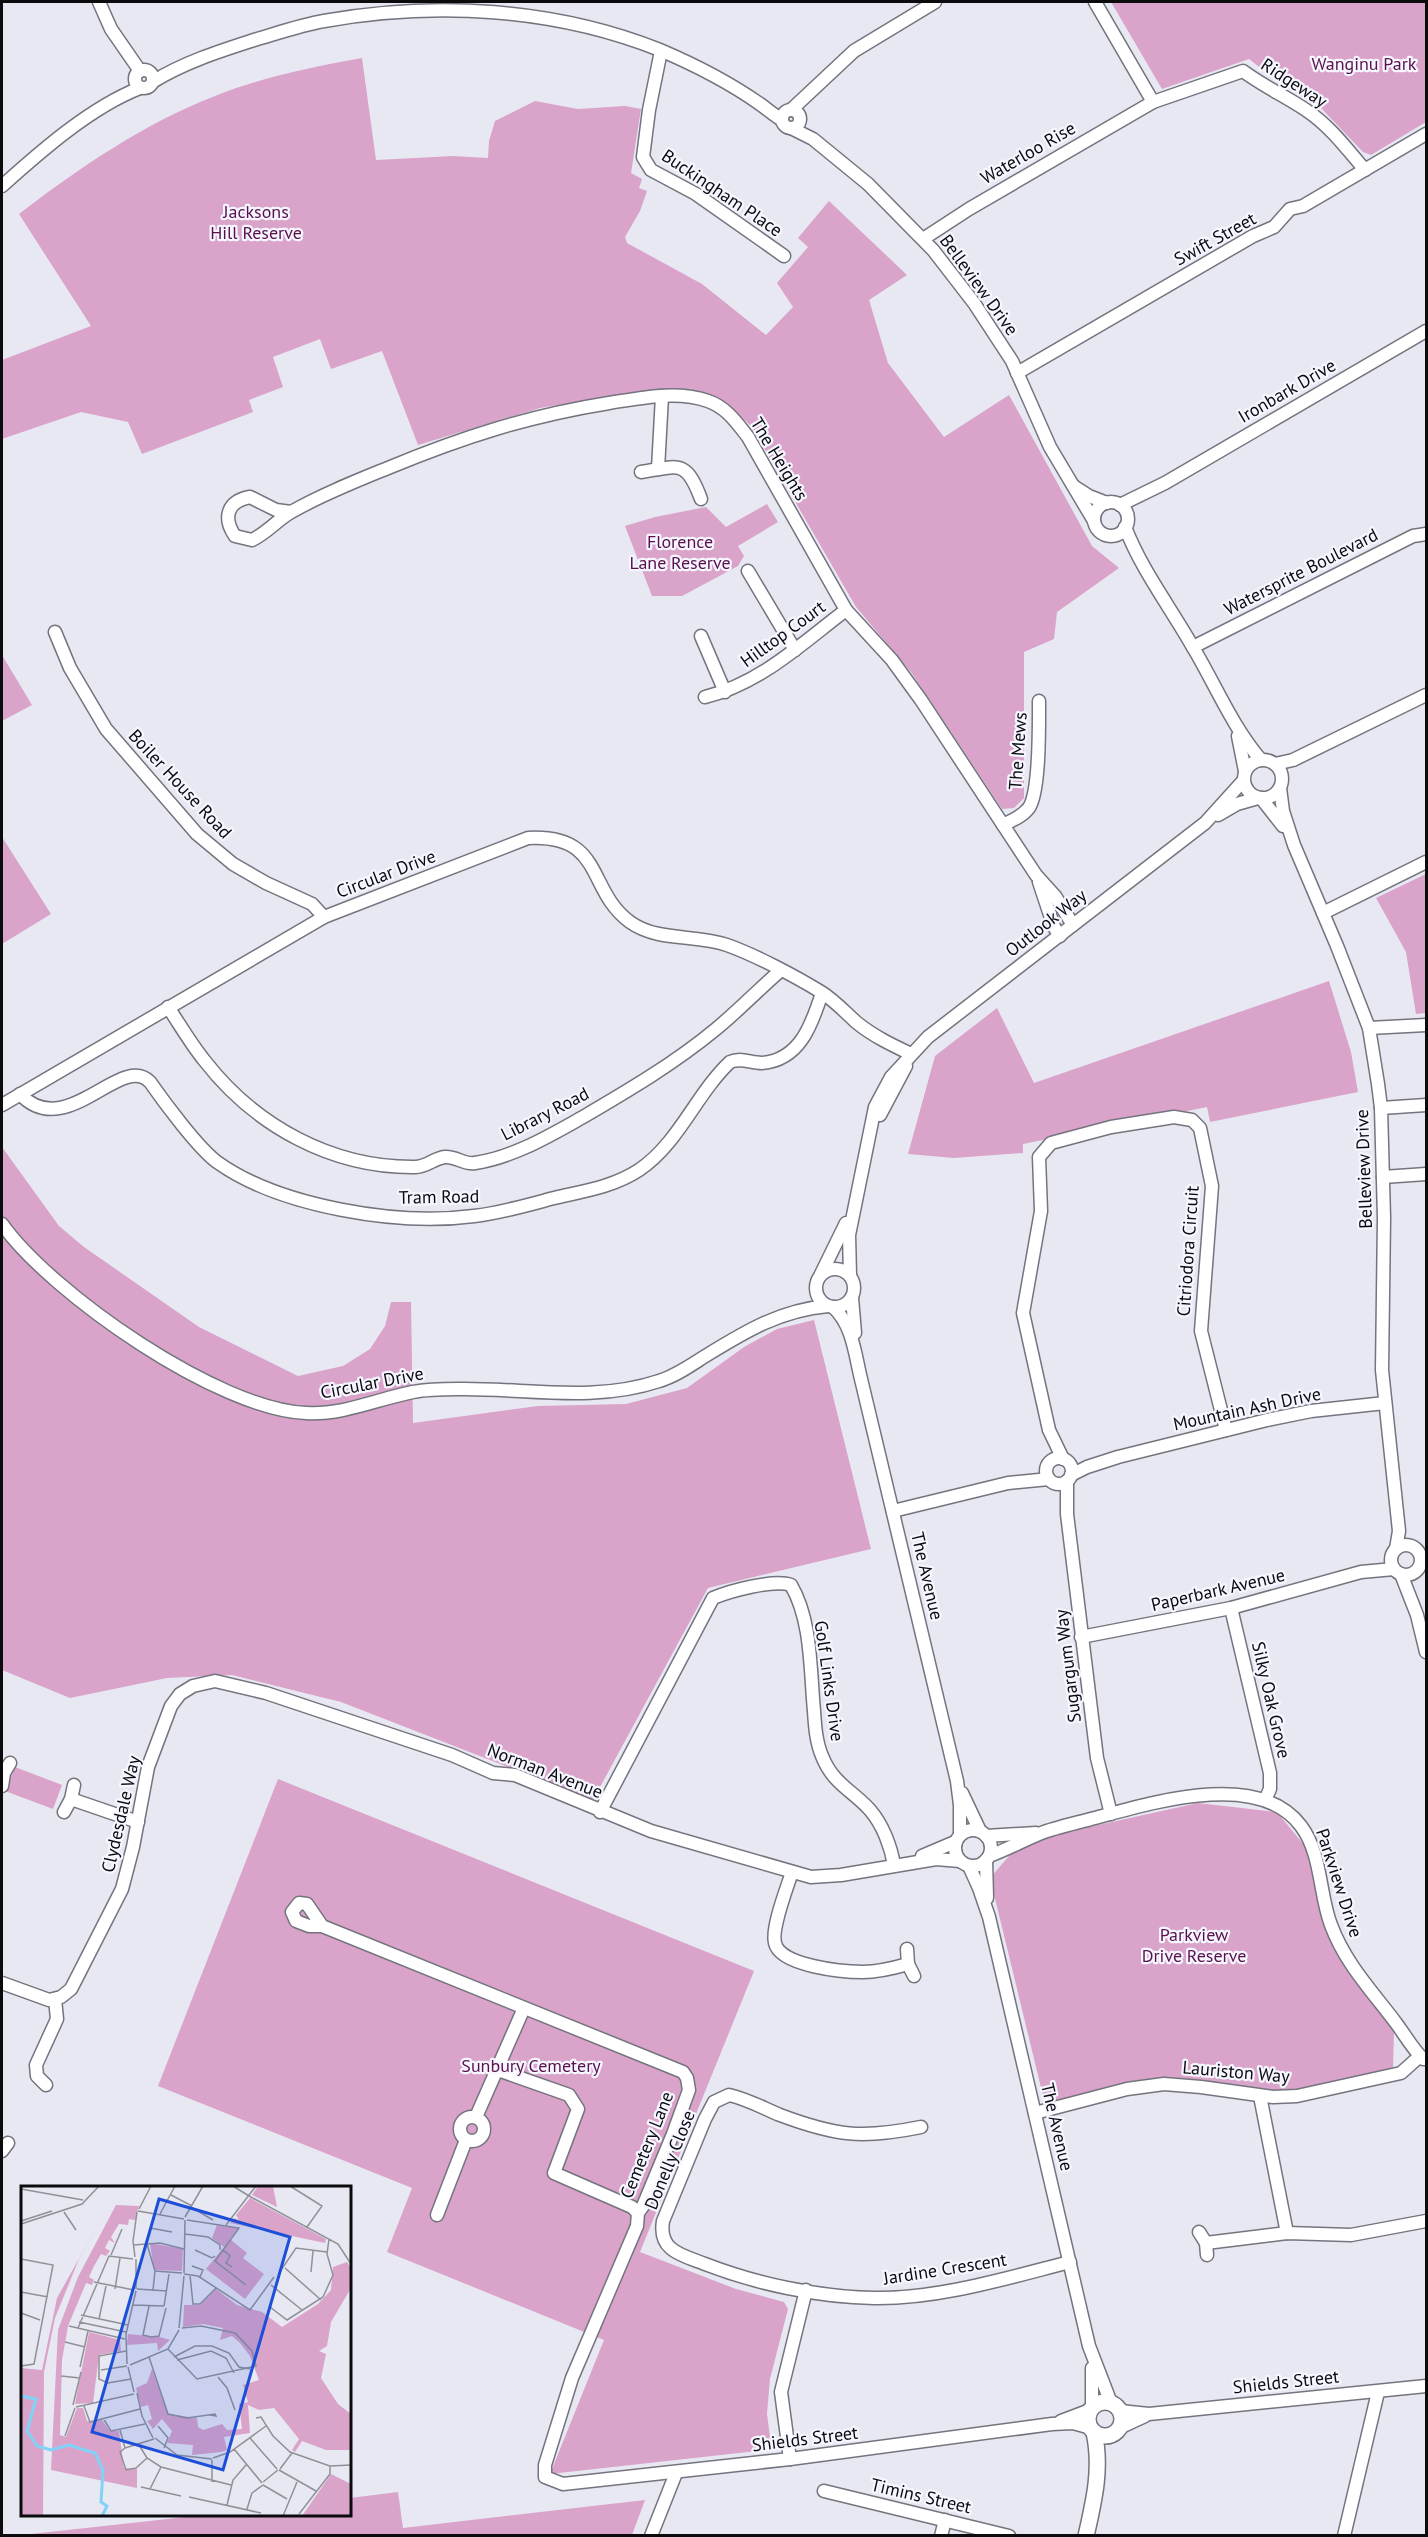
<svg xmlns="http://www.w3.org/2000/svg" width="1428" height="2537" viewBox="0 0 1428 2537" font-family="'PT Sans',sans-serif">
	<rect width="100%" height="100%" fill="#e8e8f3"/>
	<g fill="#daa3ca">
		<polygon points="1111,2 1426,2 1426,122 1371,155 1363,152 1321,108 1281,84 1249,59 1162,89"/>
		<path d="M362,58L376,160L453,156L488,158L489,141L495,121L535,101L578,109L625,106L641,109L631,173L642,179L639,188L647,191L640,211L625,237L627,243L702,284L766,335L793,307L777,283L808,247L798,238L829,201L907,275L869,300L888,363L944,437L1009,395L1092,546L1119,568L1057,612L1054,639L1024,652V798L1014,808L1002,809L911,672L856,607L752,427L724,401L689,389L649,390L540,408L418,445L382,351L331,369L320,339L273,357L283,387L249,400L253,412L142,454L128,422L81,412L2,439V360L91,326L19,214C79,168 145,123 215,96C263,77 312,67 362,58Z"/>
		<polygon points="767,504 778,522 738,546 744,556 738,566 682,596 652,596 625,526 655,517 706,507 726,527"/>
		<polygon points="2,655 32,705 2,721"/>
		<polygon points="2,837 51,914 2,944"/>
		<polygon points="1426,874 1426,1013 1416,1014 1406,952 1376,898"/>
		<polygon points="1329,981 1351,1052 1358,1092 1210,1122 1207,1107 1023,1144 1023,1153 954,1158 908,1154 935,1056 997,1008 1034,1083"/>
		<polygon points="2,1147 59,1226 84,1247 199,1327 298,1376 343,1366 370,1349 385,1326 391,1302 411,1302 413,1423 538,1406 626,1404 687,1388 744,1347 777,1329 814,1320 871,1549 708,1588 593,1800 341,1702 232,1675 167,1678 70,1698 2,1670"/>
		<polygon points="15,1767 62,1785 53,1809 5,1791"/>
		<polygon points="278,1779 754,1971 640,2252 736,2289 784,2302 788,2309 770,2379 767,2414 771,2444 766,2450 550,2474 604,2340 387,2252 412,2188 158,2086"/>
		<polygon points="1198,1803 1277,1812 1309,1851 1339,1946 1394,2031 1393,2069 1293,2094 1169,2083 1045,2104 990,1878 1021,1842"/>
		<polygon points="398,2492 403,2528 645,2500 632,2535 22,2535 204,2515 350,2514 350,2498"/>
	</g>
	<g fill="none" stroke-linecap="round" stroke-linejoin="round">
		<g stroke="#73747d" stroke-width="15">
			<g id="minor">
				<polyline points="99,2 111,29 140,71"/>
				<polyline points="1095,2 1153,102"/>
				<polyline points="661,51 649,110 643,157 651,170 696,194 784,256"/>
				<circle cx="144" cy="79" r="9"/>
				<path d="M154,81C185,62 220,51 254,40C278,33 301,25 324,21C435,1 555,8 660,50C693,64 730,83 760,104C767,109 774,115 782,120"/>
				<circle cx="791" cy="119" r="9"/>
				<polyline points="791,110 854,51 935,2"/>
				<polyline points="791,128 813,139 868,184 933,250 974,303 1012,361 1050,447 1094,521"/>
				<path d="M2,186C41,151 91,107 140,88"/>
				<path d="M923,239L969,209L1153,102L1243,71C1263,86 1285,96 1306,110C1330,126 1347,149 1365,170"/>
				<polyline points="1017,373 1253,236 1274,227 1290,209 1303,206 1426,134"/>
				<polyline points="658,469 662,396"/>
				<path d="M641,472C679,466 686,459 701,499"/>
				<polyline points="1075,487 1089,496 1107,503"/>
				<circle cx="1111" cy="519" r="17"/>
				<polyline points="1120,505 1165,483 1426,331"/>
				<path d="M291,512L276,510L250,497C228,501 222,517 235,536L252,540C267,533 278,519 293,511C323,494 356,481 388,468C463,437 528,416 609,403C641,398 677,390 708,401C726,407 737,423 748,437L846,610L892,660L921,700L1036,875L1055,896L1073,925"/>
				<path d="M1125,527C1142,571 1171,608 1194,649C1216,686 1232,726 1261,760"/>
				<polyline points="748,571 795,650"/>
				<polyline points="55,632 70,668 106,729 197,834 233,864 266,883 312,904 324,917"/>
				<polyline points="701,636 725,692"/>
				<polyline points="1193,647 1413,536 1426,534"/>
				<path d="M705,697C761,683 801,644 846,610"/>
				<polyline points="1238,736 1245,771"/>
				<circle cx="1263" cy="779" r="19"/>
				<polyline points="1275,764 1293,760 1426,695"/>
				<polyline points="1280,788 1283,811 1294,845 1337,946 1369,1028 1378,1084 1381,1108 1384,1218 1382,1370 1399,1531 1396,1549"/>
				<polyline points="1261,798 1283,826"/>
				<polyline points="1218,815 1237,804 1258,798"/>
				<path d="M1003,825C1013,820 1025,815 1030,806C1040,787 1039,724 1039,701"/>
				<polyline points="1039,882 1054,927 1060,936"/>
				<polyline points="1323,913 1426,862"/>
				<path d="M168,1007C180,1025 191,1044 204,1060C255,1126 332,1168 415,1167C427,1167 434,1158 445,1157C456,1156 464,1165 475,1163C514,1157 549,1136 583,1117C629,1090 675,1063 716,1029C738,1011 758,990 780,971"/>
				<polyline points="1369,1028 1426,1025"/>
				<path d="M20,1094C66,1143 121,1052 150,1082C164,1102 198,1148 217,1162C280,1207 398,1226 474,1216C501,1213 528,1205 554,1198C584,1191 613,1187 639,1170C679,1143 696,1094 730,1062C741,1057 750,1063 762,1063C800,1060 812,1024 822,993"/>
				<path d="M2,1105L324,917L528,838C605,834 586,890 630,922C658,942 695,934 727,945C755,955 795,976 821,992C834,1000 845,1012 856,1022C873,1036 892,1045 911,1054"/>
				<polyline points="1381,1108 1426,1105"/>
				<polyline points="880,1115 906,1066"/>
				<polyline points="1383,1177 1426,1174"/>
				<path d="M2,1224C52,1294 219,1410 306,1413C344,1415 377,1399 413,1392C428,1389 444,1389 459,1389C526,1388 593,1403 659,1381C676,1376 691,1365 707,1355C746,1331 781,1310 828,1306"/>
				<circle cx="835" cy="1288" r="19"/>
				<polyline points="821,1274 846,1223"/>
				<polyline points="850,1275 849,1235 875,1107 891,1077 928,1037 1205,823 1243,781"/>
				<polyline points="852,1298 855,1333"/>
				<path d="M833,1307C853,1325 855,1355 861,1379L957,1781L960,1805V1835"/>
				<circle cx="1059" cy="1471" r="13"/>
				<polyline points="1063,1459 1049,1430 1023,1313 1041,1211 1039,1157 1051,1143 1111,1127 1174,1117 1192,1120 1200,1128 1212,1186 1201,1331 1226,1430"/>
				<polyline points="1071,1475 1087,1467 1118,1457 1267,1420 1311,1411 1385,1403"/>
				<polyline points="1067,1481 1067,1514 1097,1758 1111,1814"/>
				<polyline points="893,1511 1008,1483 1049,1479"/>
				<circle cx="1406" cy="1560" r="15"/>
				<polyline points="1401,1574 1417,1615 1426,1652"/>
				<polyline points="1231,1608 1270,1773 1270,1789 1265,1800"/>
				<polyline points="1081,1637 1231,1608 1361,1572 1394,1569"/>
				<polyline points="2,1786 4,1773 10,1763"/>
				<polyline points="962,1793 980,1831"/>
				<polyline points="71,1799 138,1822"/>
				<polyline points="64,1812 71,1799 74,1785"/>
				<path d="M600,1812L713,1598C730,1591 773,1579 791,1585C812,1621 810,1670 814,1711C815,1726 816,1742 822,1756C833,1784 852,1790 870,1810C883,1825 891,1847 894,1865"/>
				<circle cx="973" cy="1848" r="18"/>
				<polyline points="986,1836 1036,1833"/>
				<polyline points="922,1856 955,1842"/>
				<path d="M989,1856C1006,1850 1022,1841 1039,1834C1056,1827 1077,1823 1095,1818C1151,1803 1259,1769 1301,1826C1322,1854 1319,1894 1331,1925C1345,1963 1372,1991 1396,2023C1405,2035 1412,2048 1423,2059H1426"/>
				<polyline points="986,1860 987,1898"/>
				<polyline points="969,1866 979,1888 989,1917 1089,2346 1111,2403"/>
				<path d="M792,1872C787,1888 771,1928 775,1943C780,1966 843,1972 863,1972C879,1972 894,1968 908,1964"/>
				<polyline points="322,1926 307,1904 299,1903 292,1912 296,1921 309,1926 322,1926 683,2072 687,2078 689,2090 673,2134 643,2206 638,2213 637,2226 572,2378 545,2465 545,2477 563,2484 790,2459 1052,2424 1073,2423 1091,2428"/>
				<polyline points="907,1949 908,1964 914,1976"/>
				<polyline points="2,1983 49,2000 61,1997 71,1989 122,1889 133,1847 148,1767 171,1706 180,1694 193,1686 215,1681 266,1693 452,1755 493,1773 515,1775 651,1831 811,1877 841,1875 936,1859 960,1861"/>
				<polyline points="498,2070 569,2095 578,2109 554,2173 632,2207 638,2213"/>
				<polyline points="46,2085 37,2076 36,2065 57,2019 55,1999"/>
				<polyline points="1260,2096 1287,2233"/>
				<polyline points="1035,2113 1127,2089 1164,2084 1201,2087 1273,2097 1297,2096 1401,2073 1420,2056"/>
				<circle cx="472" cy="2129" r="12"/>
				<polyline points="476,2117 524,2008"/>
				<path d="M921,2127C862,2139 836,2136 780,2115C763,2108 747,2099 729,2095L714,2102L705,2119L663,2221C658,2251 682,2255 705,2264C757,2284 818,2297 874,2298C939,2299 1007,2278 1070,2262"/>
				<polyline points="2,2151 8,2143"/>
				<polyline points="437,2215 466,2140"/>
				<polyline points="1199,2232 1206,2243 1207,2255"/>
				<polyline points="1206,2243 1287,2233 1351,2235 1426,2221"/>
				<polyline points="1092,2368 1092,2408"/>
				<polyline points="1120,2411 1149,2414 1426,2386"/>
				<polyline points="1061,2421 1090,2410"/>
				<polyline points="1119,2428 1145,2416"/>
				<polyline points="790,2459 781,2392 806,2290"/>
				<polyline points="824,2491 1009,2536"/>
				<polyline points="651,2536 676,2473"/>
				<polyline points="941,2536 945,2520"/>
				<polyline points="1344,2536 1378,2392"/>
			</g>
		</g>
		<g stroke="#73747d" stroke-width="18">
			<g id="tertiary">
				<circle cx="1105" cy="2419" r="17"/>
				<path d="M1086,2536C1094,2501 1102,2468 1094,2432"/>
			</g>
		</g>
		<use href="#minor" stroke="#fff" stroke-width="12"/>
		<use href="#tertiary" stroke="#fff" stroke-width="15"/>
	</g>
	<g text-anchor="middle" stroke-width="4.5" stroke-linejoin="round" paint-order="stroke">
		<g font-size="18" fill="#59104b" stroke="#f5f6ff">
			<text x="1364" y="70">Wanginu Park</text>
			<text x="256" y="218">Jacksons<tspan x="256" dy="21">Hill Reserve</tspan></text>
			<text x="680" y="548">Florence<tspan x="680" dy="21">Lane Reserve</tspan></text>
			<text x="1194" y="1941">Parkview<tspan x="1194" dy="21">Drive Reserve</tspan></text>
			<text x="531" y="2072">Sunbury Cemetery</text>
		</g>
		<g font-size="18" fill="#0b0b0e" stroke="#f5f6ff">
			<text transform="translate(1294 83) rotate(33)" y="6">Ridgeway</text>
			<text transform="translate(1028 153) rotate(-30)" y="6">Waterloo Rise</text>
			<text transform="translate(722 193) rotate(34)" y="6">Buckingham Place</text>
			<text transform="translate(1215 239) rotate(-29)" y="6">Swift Street</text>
			<text transform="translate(979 285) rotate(54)" y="6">Belleview Drive</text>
			<text transform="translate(1287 391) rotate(-30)" y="6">Ironbark Drive</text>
			<text transform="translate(779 459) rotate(59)" y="6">The Heights</text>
			<text transform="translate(1301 572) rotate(-27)" y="6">Watersprite Boulevard</text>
			<text transform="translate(783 634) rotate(-36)" y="6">Hilltop Court</text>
			<text transform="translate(1018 751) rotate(-86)" y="6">The Mews</text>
			<text transform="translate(180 784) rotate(47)" y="6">Boiler House Road</text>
			<text transform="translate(386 874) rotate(-21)" y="6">Circular Drive</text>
			<text transform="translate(1046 923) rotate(-38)" y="6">Outlook Way</text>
			<text transform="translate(545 1114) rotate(-27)" y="6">Library Road</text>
			<text transform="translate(1364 1169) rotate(-92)" y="6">Belleview Drive</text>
			<text transform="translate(439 1197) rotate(-1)" y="6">Tram Road</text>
			<text transform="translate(1188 1251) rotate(-86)" y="6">Citriodora Circuit</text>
			<text transform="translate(372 1383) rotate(-11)" y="6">Circular Drive</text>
			<text transform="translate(1247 1409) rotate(-12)" y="6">Mountain Ash Drive</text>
			<text transform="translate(927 1576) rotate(77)" y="6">The Avenue</text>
			<text transform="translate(1218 1590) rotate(-13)" y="6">Paperbark Avenue</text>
			<text transform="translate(1068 1666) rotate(-97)" y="6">Sugargum Way</text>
			<text transform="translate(829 1681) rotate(82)" y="6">Golf Links Drive</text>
			<text transform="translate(1271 1700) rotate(77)" y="6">Silky Oak Grove</text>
			<text transform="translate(545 1771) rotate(21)" y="6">Norman Avenue</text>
			<text transform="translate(121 1814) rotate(-77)" y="6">Clydesdale Way</text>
			<text transform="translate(1339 1883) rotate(72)" y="6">Parkview Drive</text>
			<text transform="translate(1236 2072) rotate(5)" y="6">Lauriston Way</text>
			<text transform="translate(1057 2127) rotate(77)" y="6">The Avenue</text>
			<text transform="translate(647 2145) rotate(-68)" y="6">Cemetery Lane</text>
			<text transform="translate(670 2160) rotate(-68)" y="6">Donelly Close</text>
			<text transform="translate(945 2269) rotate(-9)" y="6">Jardine Crescent</text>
			<text transform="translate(1286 2382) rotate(-6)" y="6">Shields Street</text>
			<text transform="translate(805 2439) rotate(-7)" y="6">Shields Street</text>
			<text transform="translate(921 2496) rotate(13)" y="6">Timins Street</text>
		</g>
	</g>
	<g transform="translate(21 2186)">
		<rect width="330" height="330" fill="#e8e8f3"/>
		<path d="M237,0H252L256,21L231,9ZM229,12L305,53L304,57L209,37L213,32L218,34L215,29ZM88,19L58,73L34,132L23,186L22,330H0V182L21,184L36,112ZM95,19L118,20L114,34L108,33L107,39L98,38L90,51L94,57L88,54L84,62L89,65L85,70L80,68L73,80L68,91L73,94L71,99L65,97L47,140L41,174L39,249L45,251L56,222H62L66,235L81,234L89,245H98L103,282L116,283V302L30,284L37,144L57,91ZM196,39L217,42L209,53L226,67L222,72L243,88L224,113L185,83L203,61L191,52ZM129,57L162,63L161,85L133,84ZM326,76L330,82V102L310,136L306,160L298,165L305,168L300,192L317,218L330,228V264H305L281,255L274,266L271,264L278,253L253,222L238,224L227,219L229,247L203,251L206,264L200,266L171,269L172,259L146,257L151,245L141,233L132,243L126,235L131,233L127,219L120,221L115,202L126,197L131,183L147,228L176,232L177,241L182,244L201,238L206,244L221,243L218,218L227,216L222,199L238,194L229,170L219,157L211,150L199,154L202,142L182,138L162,141L163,119H179L195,103L216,119L241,126L261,141L297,118L310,104L312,81ZM68,146L99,154L100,165L78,169L72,217L54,218ZM107,148L139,151L149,154L137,165L136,157L106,159ZM310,288L330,298V330H281Z" fill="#daa3ca"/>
		<path fill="none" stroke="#81d2f7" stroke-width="3" d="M0,210L15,213L6,245L16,260L30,264L48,259L74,267L82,284L80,316L86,320L81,330"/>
		<path fill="none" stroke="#909097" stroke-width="1.5" d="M212,0L228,10M269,0L301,20L286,41M0,3L62,14M150,9L171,20M228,10L317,58L330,78M170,21L192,34M118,23L130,0M117,25L163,33M43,26L55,44M139,28L154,0M164,31L182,0M166,34L218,42L194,75L225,99M0,35L31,25M0,38L61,18L78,0M205,39L235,0M129,42L151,46M164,48L187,51L199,59V64M126,58L134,85L161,87M112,59L139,57L163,63M174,64L191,72L194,70M202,64L209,70L205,77L211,81M90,69L101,43M114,71L112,55L116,26M0,73L32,79L13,178L0,180M115,73V103M171,80L182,84L179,91M264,82L300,114M290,86L292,65M163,87L164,34M258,87L275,62L306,66M163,88L177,90L229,124L253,91M169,89L172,118H179L195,102M73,96L113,104M250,99L281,124M94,103L99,72M116,103L146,105M132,104L134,85M0,106L27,111M112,119L143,120M128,120L122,149L130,151L138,150L145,122M143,120L148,88M249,121L266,134L302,111L312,89L306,68L308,53M0,127L19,134M60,129L107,139M78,133L85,100M58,136L105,146M48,140L104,153M57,142L88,70L112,73M158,142L163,90M44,156L64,161M147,163L176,193L235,180L231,165L214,147L180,140L161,142M105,165L78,170V193L87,197L110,193M128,171L147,228L166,232L194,228L195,230L189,229M153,171L174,160H191L208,167L218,181L229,183M156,174L190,165L205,172L213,187M106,178L105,148L115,105M109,179L147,163L158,144M59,181L67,145M107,181L113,206M80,184L106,180M40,190L59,192M197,191L206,202L214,224M116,207L121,230L132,252M52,219L60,186M63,220L69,236L119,223M55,221L113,208M82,232L90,245L124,238M235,232L240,231L252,250L269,266L309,280V288L278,328M137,240L147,252L143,262M99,244L104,262M44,250L54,222M134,252L156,269L191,273M229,252L256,283M118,259L126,272L140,281L210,299M104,262L99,266L105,284L115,282L126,272M104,262L133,253M213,263L241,297M192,272L209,266L245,240M309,280L330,279M259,283L271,267M258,284L295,305M191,296V274M242,296L257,284M242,299L266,313M120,301L160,310M129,303L140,281M168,311L240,327M206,319L212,294L225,279M226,323L231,307L242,299M262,330L276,296"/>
		<path fill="#1d4ed8" fill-opacity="0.15" stroke="#1d4ed8" stroke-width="3" d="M138,13L269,51L202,284L71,246Z"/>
		<rect width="330" height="330" fill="none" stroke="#0b0b0e" stroke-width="3"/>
	</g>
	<rect width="1428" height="2537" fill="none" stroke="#0b0b0e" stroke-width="6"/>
</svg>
